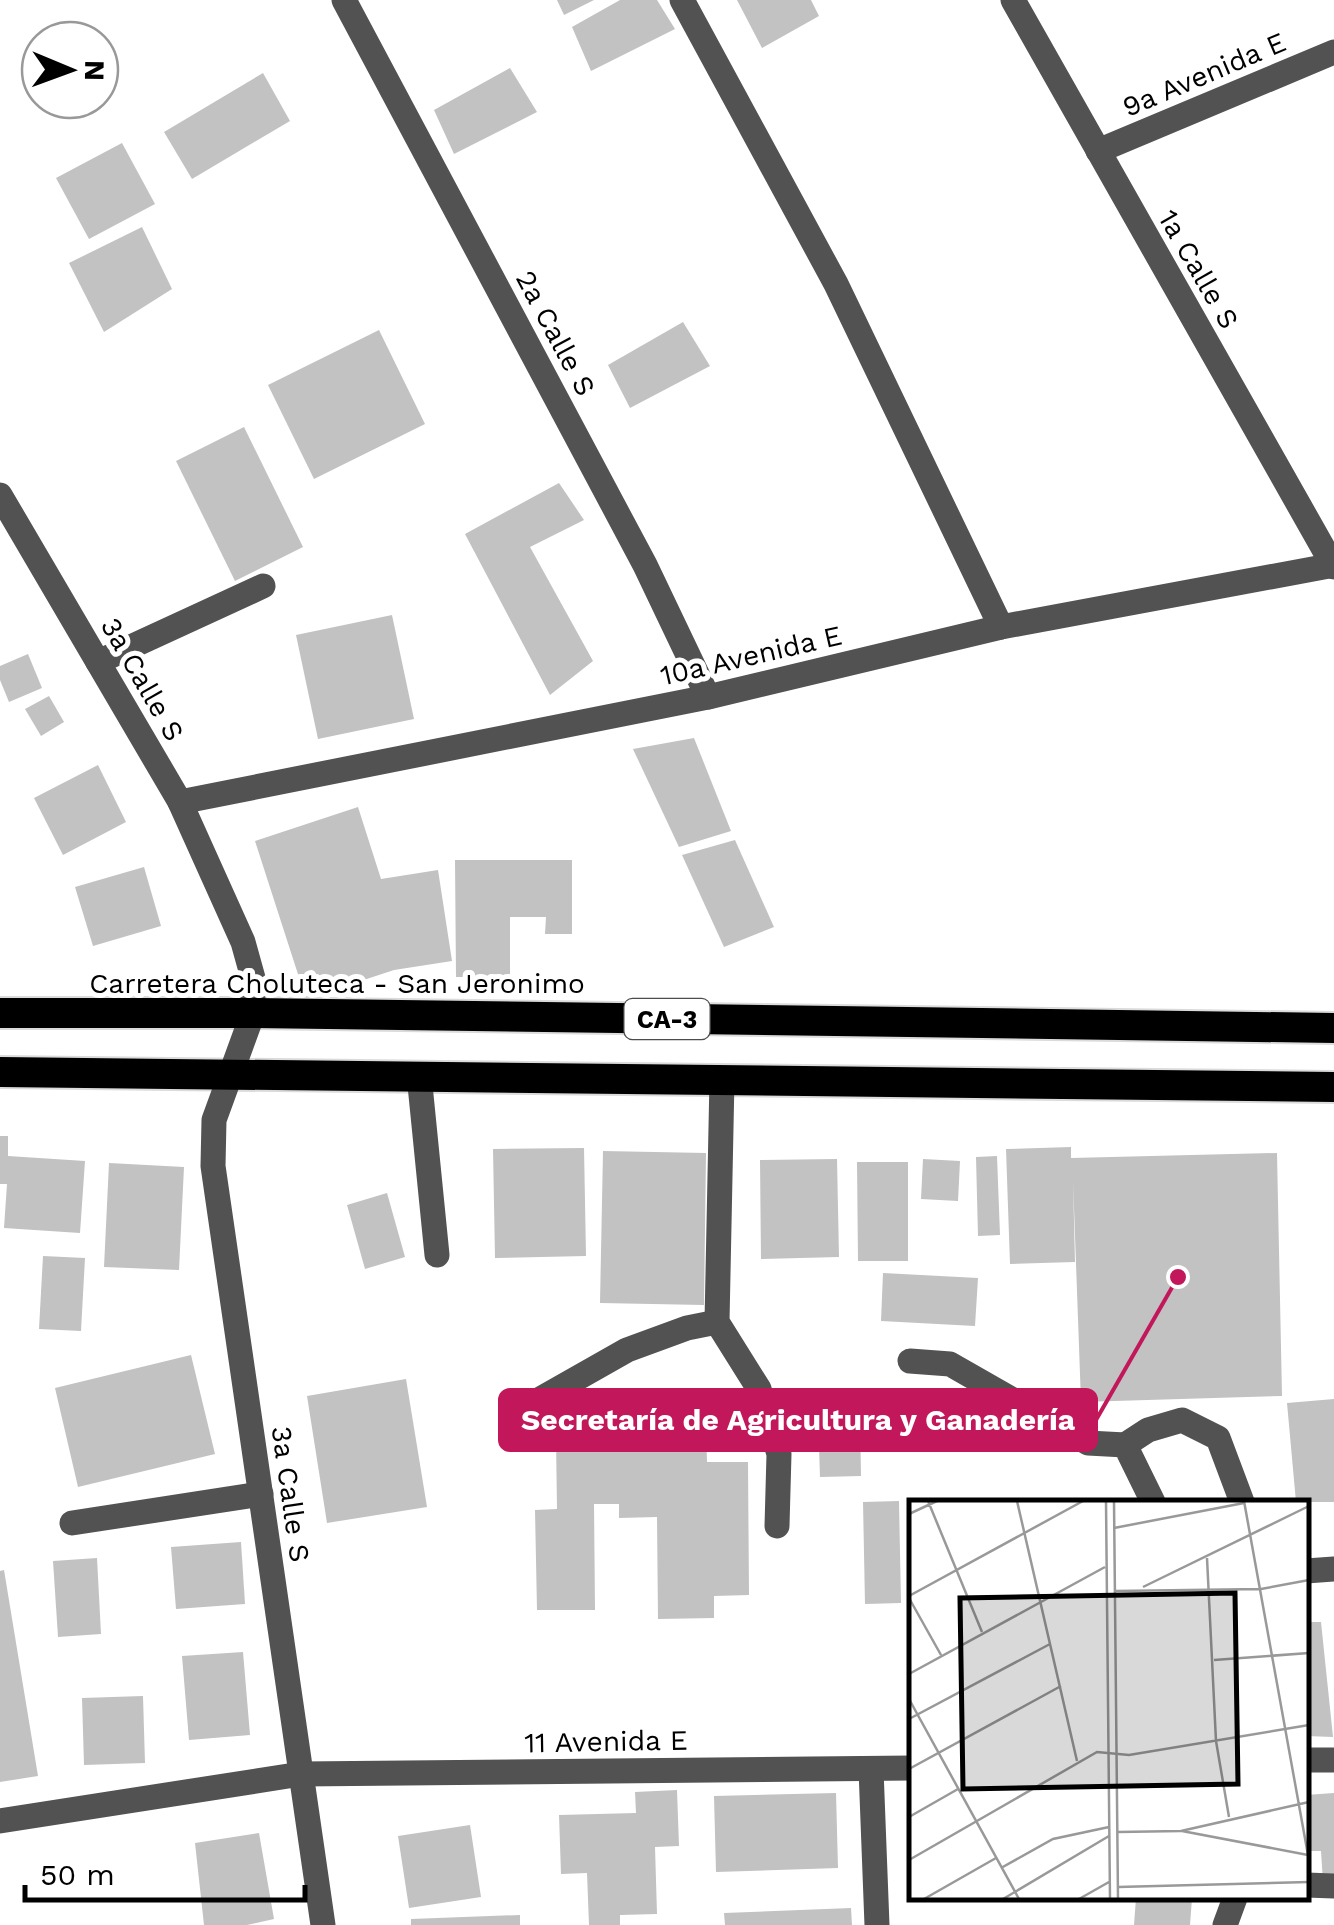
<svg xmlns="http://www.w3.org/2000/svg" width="1334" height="1925" viewBox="0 0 1334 1925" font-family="'Work Sans',sans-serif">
	<rect width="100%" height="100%" fill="#fff"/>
	<g fill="#c2c2c2">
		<polygon points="557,0 594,0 564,15"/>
		<polygon points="620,0 657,0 675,29 591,71 572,27"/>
		<polygon points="737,0 811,0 819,16 762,48"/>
		<polygon points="510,68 537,112 454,154 434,110"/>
		<polygon points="263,73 290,121 192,179 164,132"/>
		<polygon points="122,143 155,204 89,239 56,178"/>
		<polygon points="142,227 172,289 104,332 69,263"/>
		<polygon points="683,322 710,366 630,408 608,365"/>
		<polygon points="379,330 425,424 314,479 268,385"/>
		<polygon points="244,427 303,547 235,581 176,461"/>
		<polygon points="559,483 584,520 530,547 593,661 550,695 465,534"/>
		<polygon points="392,615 414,719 318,739 296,635"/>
		<polygon points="28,654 42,688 9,702 0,680 0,666"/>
		<polygon points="49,696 64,722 41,736 25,709"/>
		<polygon points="694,738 731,831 679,847 633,749"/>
		<polygon points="98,765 126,822 63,855 34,798"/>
		<polygon points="358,807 381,879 438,870 452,961 394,970 306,999 255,841"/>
		<polygon points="735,840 774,927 724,947 682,855"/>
		<polygon points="455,860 572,860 572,934 545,934 546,917 510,917 510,977 456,977"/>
		<polygon points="144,867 161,926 93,946 75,887"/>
		<polygon points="0,1136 8,1136 8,1156 85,1161 80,1233 4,1228 7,1184 0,1184"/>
		<polygon points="1071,1147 1071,1158 1277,1153 1282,1396 1081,1402 1073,1180 1075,1262 1010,1264 1006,1149"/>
		<polygon points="584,1148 586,1256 495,1258 493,1149"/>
		<polygon points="603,1151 706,1153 704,1305 600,1303"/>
		<polygon points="997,1156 1000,1235 978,1236 976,1157"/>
		<polygon points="837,1159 839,1257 761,1259 760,1160"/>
		<polygon points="923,1159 960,1161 958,1201 921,1199"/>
		<polygon points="857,1162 908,1162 908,1261 858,1261"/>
		<polygon points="109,1163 184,1167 179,1270 104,1267"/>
		<polygon points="387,1193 405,1257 365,1269 347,1205"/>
		<polygon points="43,1256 85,1258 81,1331 39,1329"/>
		<polygon points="883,1273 978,1278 975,1326 881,1321"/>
		<polygon points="191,1355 215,1454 78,1487 55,1388"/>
		<polygon points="406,1379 427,1507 327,1523 307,1396"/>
		<polygon points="1334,1399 1334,1502 1296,1502 1287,1403"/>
		<polygon points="860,1416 861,1476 820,1477 818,1417"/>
		<polygon points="609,1425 645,1425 645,1447 654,1447 653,1428 706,1428 707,1462 748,1462 749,1595 714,1596 714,1618 658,1619 657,1517 619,1518 619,1504 594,1504 595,1610 537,1610 535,1510 557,1509 556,1439 610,1438"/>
		<polygon points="899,1501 901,1603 865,1604 863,1502"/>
		<polygon points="241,1542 245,1604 176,1609 171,1547"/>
		<polygon points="97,1558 101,1634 58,1637 53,1561"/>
		<polygon points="4,1570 38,1776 0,1782 0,1571"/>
		<polygon points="1306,1622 1321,1622 1333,1737 1306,1736"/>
		<polygon points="243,1652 250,1735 189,1740 182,1656"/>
		<polygon points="143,1696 145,1763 84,1765 82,1698"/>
		<polygon points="677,1790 679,1846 655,1847 657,1914 620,1915 620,1925 589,1925 587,1873 561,1874 559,1815 636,1813 635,1792"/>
		<polygon points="836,1793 838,1868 716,1872 714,1796"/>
		<polygon points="1334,1793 1334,1881 1323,1882 1321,1851 1306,1851 1306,1795"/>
		<polygon points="470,1825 481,1897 409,1908 398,1836"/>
		<polygon points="259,1833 274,1919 247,1925 204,1925 195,1843"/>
		<polygon points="1136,1898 1192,1898 1190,1925 1134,1925"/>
		<polygon points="851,1908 852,1925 725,1925 724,1913"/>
		<polygon points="520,1915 520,1925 411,1925 411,1919"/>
	</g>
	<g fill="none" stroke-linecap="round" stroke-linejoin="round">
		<g stroke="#dbdbdb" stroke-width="34">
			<g id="highway">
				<polyline points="0,1013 253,1013 1334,1028"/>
				<polyline points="0,1072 1334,1087"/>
			</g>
		</g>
		<g stroke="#525252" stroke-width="25">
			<polyline points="344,0 645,565 708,697"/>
			<polyline points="682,0 836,284 1001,627"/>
			<polyline points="1013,0 1334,567"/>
			<polyline points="1098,151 1334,52"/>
			<polyline points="0,495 180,802 243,942 253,978 253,1013 214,1120 213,1166 323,1925"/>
			<polyline points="98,662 263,586"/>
			<polyline points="180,802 708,697 1001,627 1334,565"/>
			<polyline points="419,1075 437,1255"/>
			<polyline points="722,1079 717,1322 759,1389 779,1454 777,1526"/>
			<polyline points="910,1361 950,1364 1088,1443 1125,1445 1153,1502"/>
			<polyline points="537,1401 627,1350 687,1328 717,1322"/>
			<polyline points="1125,1445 1148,1430 1182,1420 1218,1438 1242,1502"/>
			<polyline points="72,1523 261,1494"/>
			<polyline points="1306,1571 1334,1569"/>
			<polyline points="1306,1760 1334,1760"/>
			<polyline points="871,1769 877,1925"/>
			<polyline points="0,1821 301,1774 912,1768"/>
			<polyline points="1306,1885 1334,1886"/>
			<polyline points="1225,1925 1235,1898"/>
		</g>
		<use href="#highway" stroke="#000" stroke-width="30"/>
	</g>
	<g text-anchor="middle" stroke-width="10" stroke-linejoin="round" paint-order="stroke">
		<rect fill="#fff" stroke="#4c4c4c" stroke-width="2.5" x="624.5" y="999" width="85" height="40" rx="8"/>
		<g font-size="25" font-weight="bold" fill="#000">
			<text x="667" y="1028">CA-3</text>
		</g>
		<g font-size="28" fill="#000" stroke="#fff">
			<text transform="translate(1204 74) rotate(-23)" y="10">9a Avenida E</text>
			<text transform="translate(1199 269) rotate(60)" y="10">1a Calle S</text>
			<text transform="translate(556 333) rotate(62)" y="10">2a Calle S</text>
			<text transform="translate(751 655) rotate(-13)" y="10">10a Avenida E</text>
			<text transform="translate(143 679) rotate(60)" y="10">3a Calle S</text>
			<text x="337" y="993">Carretera Choluteca - San Jeronimo</text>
			<text transform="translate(291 1494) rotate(82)" y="10">3a Calle S</text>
			<text transform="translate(606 1741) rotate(-1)" y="10">11 Avenida E</text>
		</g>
	</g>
	<g transform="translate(909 1500)">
		<rect width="400" height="400" fill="#fff"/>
		<path fill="none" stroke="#999" stroke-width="2.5" d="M19,1L73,132M108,1L168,261M197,1L201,399M205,1L209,399M335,1L399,355M0,14L28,1M205,28L335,3M298,58L307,241L320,317M234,87L400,6M206,91L352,89L400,80M0,96L174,1M0,98L32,155M305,160L400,153M0,174L196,67M0,199L110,399M0,219L141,144M0,269L152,186M0,317L49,289M273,331L399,355M209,332L272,331L400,302M0,360L188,252L220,255L400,225M92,368L144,339L200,327M209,387L400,382M15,399L87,358M94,399L200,336M170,399L200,382"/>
		<path fill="#000" fill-opacity="0.15" stroke="#000" stroke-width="5" d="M326,93L329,284L54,289L51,98Z"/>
		<rect width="400" height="400" fill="none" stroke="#000" stroke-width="5"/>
	</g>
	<path fill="none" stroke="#c2185b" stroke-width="4" d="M1178 1277L1096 1420"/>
	<circle fill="#c2185b" stroke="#fff" stroke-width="4" cx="1178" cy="1277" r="10"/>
	<rect fill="#c2185b" stroke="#c2185b" stroke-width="4" x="500" y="1390" width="596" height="60" rx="10"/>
	<g font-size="30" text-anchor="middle" font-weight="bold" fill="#fff">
		<text x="798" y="1430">Secretaría de Agricultura y Ganadería</text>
	</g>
	<g transform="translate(70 70) rotate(91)"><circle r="48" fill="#ffffff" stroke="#999999" stroke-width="2.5"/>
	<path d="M0-8L18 38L0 25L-18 38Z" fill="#000000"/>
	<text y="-15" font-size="28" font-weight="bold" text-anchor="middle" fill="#000000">N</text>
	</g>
	<path d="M25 1885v15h280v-15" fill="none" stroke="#000000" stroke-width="5"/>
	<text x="40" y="1885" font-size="30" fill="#000000" stroke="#ffffff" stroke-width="8" paint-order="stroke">50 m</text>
</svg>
